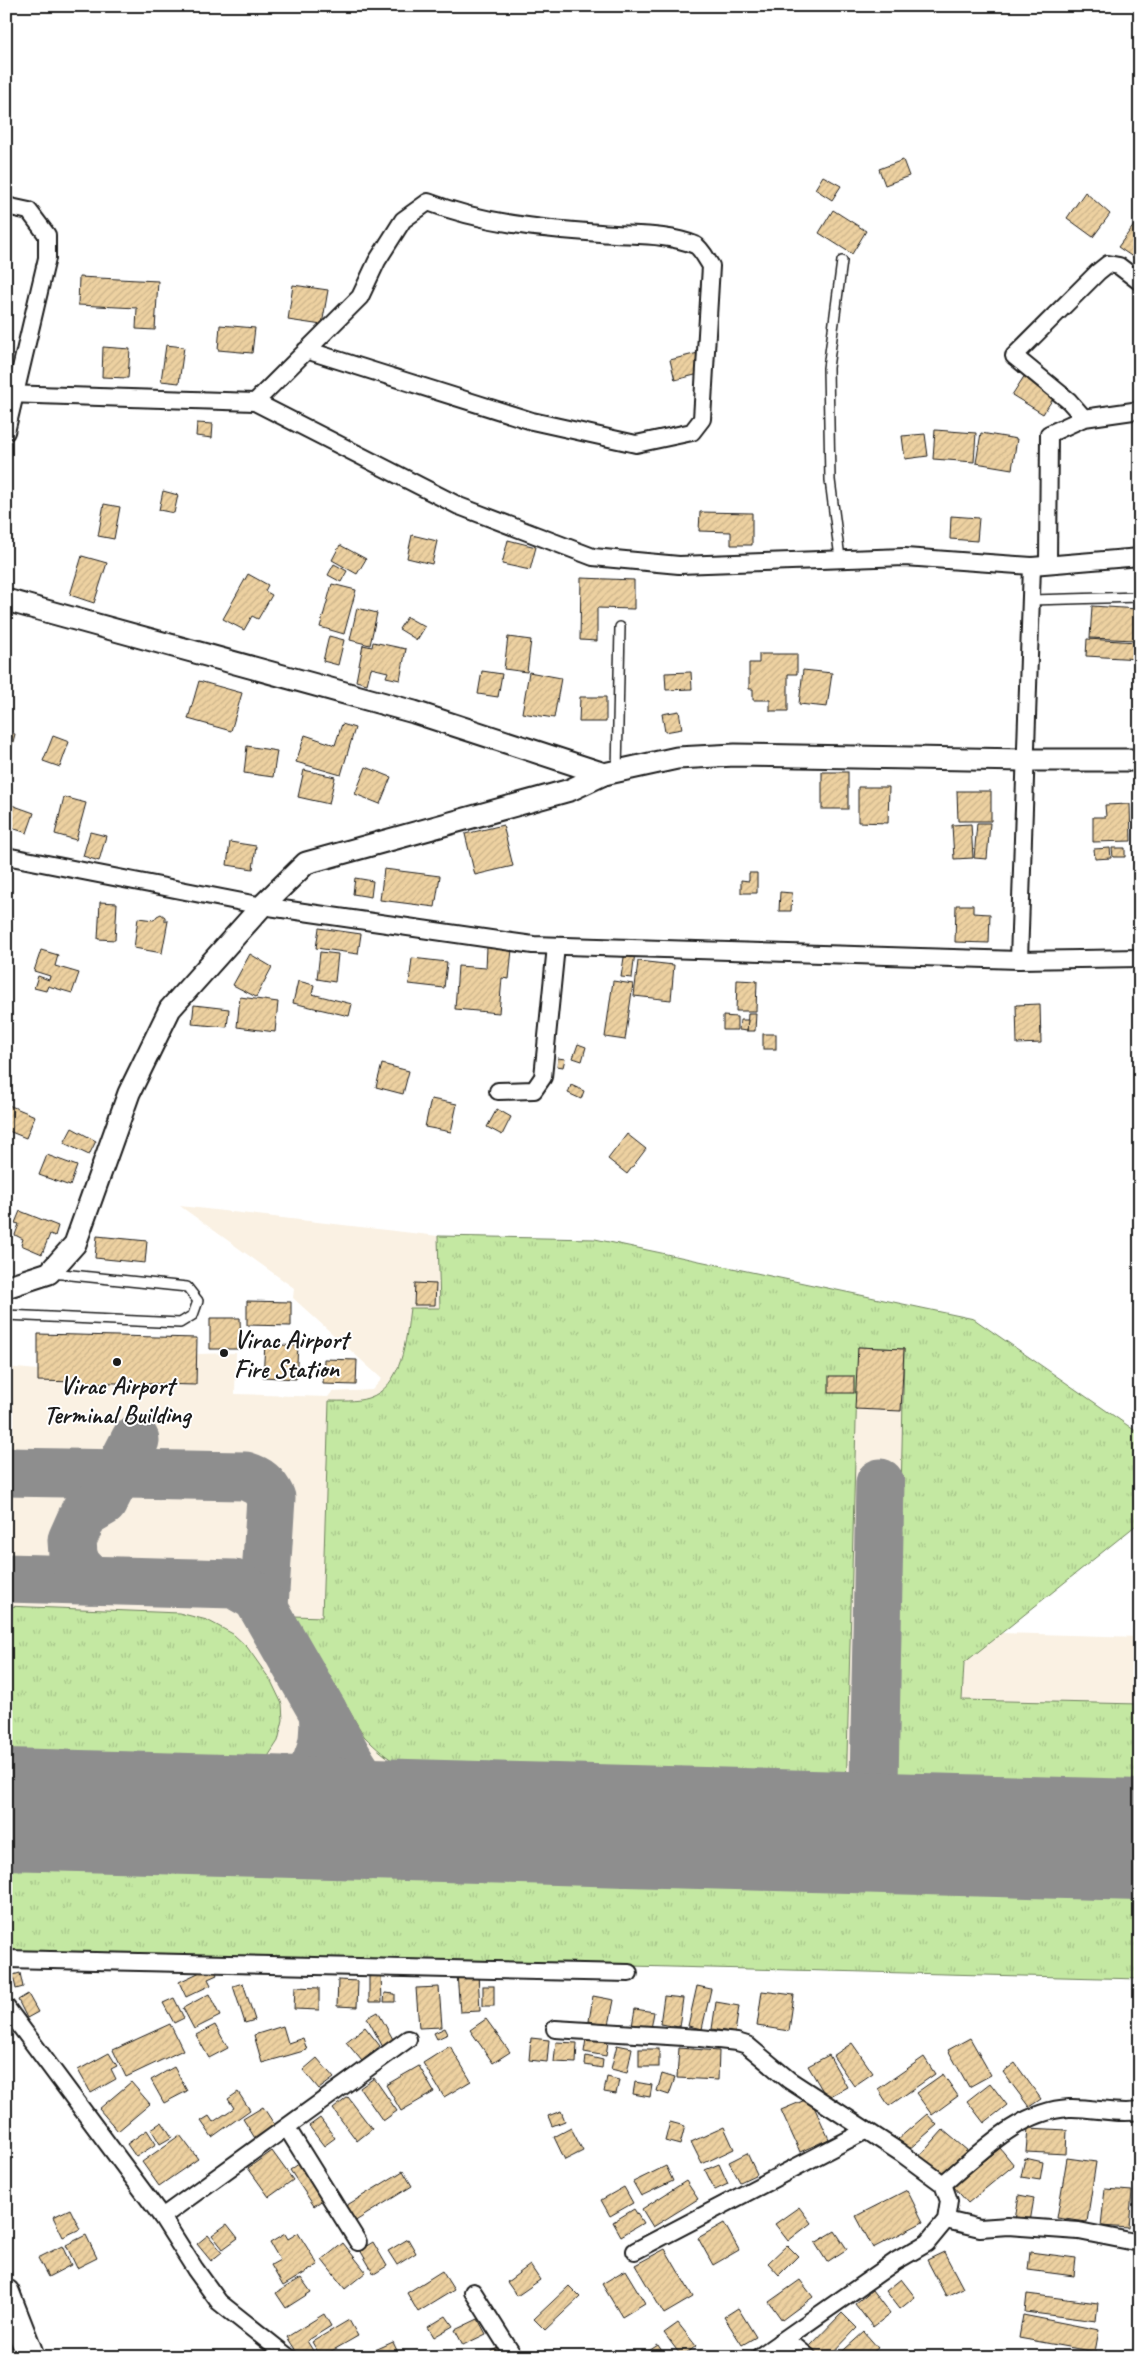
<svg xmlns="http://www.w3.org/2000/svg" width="1146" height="2363" viewBox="0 0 1146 2363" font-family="Caveat,sans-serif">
	<defs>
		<pattern id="grass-tufts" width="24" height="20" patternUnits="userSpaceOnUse" patternTransform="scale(1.25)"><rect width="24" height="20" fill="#c4e8a2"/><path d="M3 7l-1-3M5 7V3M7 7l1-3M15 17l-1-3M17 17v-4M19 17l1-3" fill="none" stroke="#a8c68b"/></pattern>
		<pattern id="building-hatch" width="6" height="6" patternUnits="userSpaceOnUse" patternTransform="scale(1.25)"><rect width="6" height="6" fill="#edd1a1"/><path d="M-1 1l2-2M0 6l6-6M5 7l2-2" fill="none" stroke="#cbb38a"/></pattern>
	</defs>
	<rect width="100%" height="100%" fill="#fff"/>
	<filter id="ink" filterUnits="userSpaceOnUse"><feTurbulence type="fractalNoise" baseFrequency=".02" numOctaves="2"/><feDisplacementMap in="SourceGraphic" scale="10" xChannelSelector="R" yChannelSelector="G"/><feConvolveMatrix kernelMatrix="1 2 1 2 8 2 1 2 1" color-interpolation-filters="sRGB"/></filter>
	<g filter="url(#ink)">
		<polygon fill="#faf1e3" points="180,1206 438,1236 595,1239 974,1319 1140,1434 1140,1522 1001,1633 1140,1637 1140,1979 6,1950 6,1367 38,1370 38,1334 197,1338 197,1354 236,1353 235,1394 328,1397 332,1392 372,1390 382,1379 293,1298 294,1288"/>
		<g fill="url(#grass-tufts)" stroke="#70825f">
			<path d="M438,1236L595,1239L974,1319L1140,1434V1522L964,1663L962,1700L1140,1704V1802L895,1796L904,1349L858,1347L846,1794L442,1781C407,1771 389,1762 364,1736L294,1616L322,1617L329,1401C341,1401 356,1402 368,1398C403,1387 406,1339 410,1308H440Z"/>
			<polygon points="6,1606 179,1613 207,1620 233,1634 247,1647 271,1681 282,1704 283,1720 278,1741 267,1758 229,1778 6,1769"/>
			<polygon points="6,1846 1140,1882 1140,1979 6,1950"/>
		</g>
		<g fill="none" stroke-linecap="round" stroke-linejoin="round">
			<g stroke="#8e8e8e" stroke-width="49">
				<path d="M6,1472L245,1476C258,1480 265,1485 271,1498L264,1607"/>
				<path d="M6,1578L234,1584L257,1597L323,1712C329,1765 303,1789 263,1817"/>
				<polyline points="90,1580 77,1566 73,1555 72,1540 84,1513 103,1502 135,1440"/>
				<path d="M323,1712C350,1761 364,1803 421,1821"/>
				<polyline points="873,1833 880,1483"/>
			</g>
			<polyline stroke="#8e8e8e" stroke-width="122" points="6,1809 1140,1840"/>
		</g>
		<g fill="url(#building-hatch)" stroke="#1c1c1c">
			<polygon points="903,160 909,176 885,185 879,169"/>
			<polygon points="823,176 841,186 832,200 815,189"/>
			<polygon points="1085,192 1110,214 1093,237 1067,218"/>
			<polygon points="833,210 866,231 852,254 819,233"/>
			<polygon points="1140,217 1140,262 1118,247"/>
			<polygon points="79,277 158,281 155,330 136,329 137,308 78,305"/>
			<polygon points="293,285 328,290 322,325 288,320"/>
			<polygon points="220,325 255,328 252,353 218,350"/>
			<polygon points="166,345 184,347 179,383 161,381"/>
			<polygon points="103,347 130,349 128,378 102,377"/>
			<polygon points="698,353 703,373 675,380 670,360"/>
			<polygon points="1025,375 1056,394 1043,414 1012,395"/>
			<polygon points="197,423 213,424 212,438 196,436"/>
			<polygon points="935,430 976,433 974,462 933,459"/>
			<polygon points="981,433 1017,439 1012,469 976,463"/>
			<polygon points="925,434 928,456 905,459 902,436"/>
			<polygon points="163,491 178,495 174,513 159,510"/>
			<polygon points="104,504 120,507 114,539 98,536"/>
			<polygon points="700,512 752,513 752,545 731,545 731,532 699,531"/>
			<polygon points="951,516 979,518 977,541 950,539"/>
			<polygon points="412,535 437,541 432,564 407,558"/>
			<polygon points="508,540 536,547 530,570 502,564"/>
			<polygon points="340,545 366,559 357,574 332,560"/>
			<polygon points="82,556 107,563 94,603 70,595"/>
			<polygon points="334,564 347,571 341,582 328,575"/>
			<polygon points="248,574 268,585 265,591 272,595 258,619 252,616 244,630 223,619"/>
			<polygon points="581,578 634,580 634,609 597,608 597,641 580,640"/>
			<polygon points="332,584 356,590 344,634 320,627"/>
			<polygon points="1092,606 1138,609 1136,640 1090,638"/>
			<polygon points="357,608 377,613 370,645 350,640"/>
			<polygon points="407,617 425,627 417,640 399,629"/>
			<polygon points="1138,626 1140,626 1140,659 1086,656 1087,639 1137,642"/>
			<polygon points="329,636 344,640 338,665 323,661"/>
			<polygon points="508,637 531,640 527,672 504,669"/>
			<polygon points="373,642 406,649 400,680 386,677 388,672 371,668 367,684 356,681 363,645 372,647"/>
			<polygon points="759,654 797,654 797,674 788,674 788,711 770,711 770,700 753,700 753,689 749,689 749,663 759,663"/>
			<polygon points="803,670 832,673 827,707 799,704"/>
			<polygon points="482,671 502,674 498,697 478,694"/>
			<polygon points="529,672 561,678 554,718 522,713"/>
			<polygon points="691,672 692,689 666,690 665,673"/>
			<polygon points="199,681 242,693 231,731 188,719"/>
			<polygon points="580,697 606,697 606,722 579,722"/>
			<polygon points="679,711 682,729 665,732 662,714"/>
			<polygon points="342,724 355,728 341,775 296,762 305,735 335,745"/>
			<polygon points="6,732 15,734 7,765 6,764"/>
			<polygon points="53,736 69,742 60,767 43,761"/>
			<polygon points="247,746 277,751 273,777 244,773"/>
			<polygon points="366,767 391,777 380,804 355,794"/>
			<polygon points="304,770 335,777 329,804 298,797"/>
			<rect x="822" y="772" width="26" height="37"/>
			<polygon points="6,785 11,786 6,801"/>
			<polygon points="858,787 889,787 888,823 858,822"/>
			<polygon points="957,791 991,791 991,821 958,821"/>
			<polygon points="64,797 86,803 76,840 55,834"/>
			<polygon points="6,803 34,813 27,833 6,826"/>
			<polygon points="1130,804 1131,841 1093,842 1093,817 1106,817 1105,805"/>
			<polygon points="977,823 990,823 987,859 974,858"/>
			<polygon points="971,824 973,858 954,859 952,825"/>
			<polygon points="503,825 513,866 475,875 465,834"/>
			<polygon points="90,832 106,836 99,861 83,856"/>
			<polygon points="230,842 256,846 253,869 227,865"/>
			<polygon points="1110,848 1111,858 1095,859 1094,849"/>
			<polygon points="1112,848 1125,848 1125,857 1113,857"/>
			<polygon points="384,869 440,876 435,907 380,900"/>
			<polygon points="749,873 757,873 757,893 741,893 741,880 749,881"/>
			<polygon points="355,878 373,881 371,897 353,894"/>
			<polygon points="780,892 792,893 791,911 779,911"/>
			<polygon points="100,902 117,903 115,940 98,939"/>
			<polygon points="956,905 973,905 973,913 990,914 989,943 955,942"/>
			<polygon points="161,914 165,917 165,921 168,921 162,953 134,948 138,918 154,920 157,916"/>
			<polygon points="319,928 361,934 358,954 316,948"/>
			<polygon points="487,947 512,949 509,979 502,978 499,1013 455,1009 458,966 486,968"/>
			<polygon points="41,950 58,955 55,966 79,973 72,993 48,986 46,991 34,988 38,976 49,980 50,976 34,971"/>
			<polygon points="625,951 635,952 632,978 621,977"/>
			<polygon points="320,952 338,954 335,982 317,979"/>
			<polygon points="250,954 272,967 256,997 233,985"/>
			<polygon points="412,958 447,962 444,988 409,984"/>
			<polygon points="638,961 674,965 671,1000 634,996"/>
			<polygon points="737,980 757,981 756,1011 736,1011"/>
			<polygon points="298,981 314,985 312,994 352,1004 349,1016 293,1003"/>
			<polygon points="613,981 633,984 625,1040 605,1037"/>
			<polygon points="240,997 278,1002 275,1032 237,1027"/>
			<polygon points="1040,1004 1041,1043 1017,1044 1016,1005"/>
			<polygon points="194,1005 229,1009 227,1027 192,1024"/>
			<polygon points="748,1013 756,1013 755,1031 747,1031"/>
			<polygon points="723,1016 737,1017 737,1030 723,1030"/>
			<polygon points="740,1020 748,1020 747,1031 739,1030"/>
			<rect x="763" y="1034" width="13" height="15"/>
			<polygon points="578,1044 586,1047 582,1061 573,1058"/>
			<polygon points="558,1058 565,1059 563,1067 557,1066"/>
			<polygon points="382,1064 409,1071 403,1094 376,1087"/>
			<polygon points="571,1085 584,1091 581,1099 568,1093"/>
			<polygon points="431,1099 457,1104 451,1132 425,1127"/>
			<polygon points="6,1104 35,1116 26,1138 6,1130"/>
			<polygon points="497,1109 511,1117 502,1135 487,1127"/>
			<polygon points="72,1128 96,1141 89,1155 64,1143"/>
			<polygon points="627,1134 646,1149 627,1174 608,1159"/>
			<polygon points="47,1155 77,1166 70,1186 39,1175"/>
			<polygon points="20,1211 58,1226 55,1236 50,1234 42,1254 21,1245 23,1239 15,1235 19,1224 15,1223"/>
			<polygon points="97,1236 147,1241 145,1263 95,1258"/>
			<polygon points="415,1283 436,1284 435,1305 414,1305"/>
			<polygon points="247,1301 291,1302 291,1326 247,1325"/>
			<polygon points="210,1318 240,1318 241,1349 210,1349"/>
			<polygon points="38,1334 197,1338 196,1385 38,1381"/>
			<polygon points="265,1344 298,1346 296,1379 263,1377"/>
			<polygon points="858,1347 904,1349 901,1411 855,1409"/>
			<polygon points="324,1359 357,1360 356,1385 323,1384"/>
			<rect x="829" y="1376" width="25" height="17"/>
			<polygon points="213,1966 217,1975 208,1979 211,1985 186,1997 179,1982"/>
			<polygon points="20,1973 23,1987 16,1989 13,1975"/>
			<polygon points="369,1973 381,1973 382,2002 369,2002"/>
			<polygon points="478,1973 480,2011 460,2012 457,1974"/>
			<polygon points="338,1980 358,1981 357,2007 337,2006"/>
			<polygon points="243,1983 255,2020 245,2023 233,1986"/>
			<rect x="483" y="1986" width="11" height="20"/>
			<polygon points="697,1986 711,1989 702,2029 688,2026"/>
			<polygon points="295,1987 319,1988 319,2010 294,2009"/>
			<polygon points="439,1987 442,2027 419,2028 416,1988"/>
			<polygon points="762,1991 794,1995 789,2031 757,2026"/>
			<polygon points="385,1993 395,1994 395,2002 384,2002"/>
			<polygon points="28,1994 38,2012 27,2018 18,2000"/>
			<polygon points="209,1994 220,2016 194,2029 183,2008"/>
			<polygon points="593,1996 614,2000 609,2025 589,2021"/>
			<polygon points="664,1996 683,1998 679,2027 660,2024"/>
			<polygon points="174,1998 184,2018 174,2023 163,2003"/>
			<polygon points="716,2002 739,2006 735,2033 712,2029"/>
			<polygon points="635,2009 654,2012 651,2029 632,2026"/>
			<polygon points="378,2012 394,2041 383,2047 367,2018"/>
			<polygon points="486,2019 510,2052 493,2063 470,2030"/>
			<polygon points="170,2024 183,2050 126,2077 113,2050"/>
			<polygon points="215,2025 228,2048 209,2058 196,2035"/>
			<polygon points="283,2026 288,2043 303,2038 307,2050 262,2063 254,2035"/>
			<polygon points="365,2027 380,2046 362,2061 346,2042"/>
			<polygon points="445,2028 448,2034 437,2039 434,2033"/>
			<polygon points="531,2038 549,2040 547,2062 529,2060"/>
			<polygon points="970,2038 991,2075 969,2087 948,2050"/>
			<polygon points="586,2039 608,2042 606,2056 584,2052"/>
			<polygon points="556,2042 577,2043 576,2063 554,2062"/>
			<polygon points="852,2043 873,2073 854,2086 833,2056"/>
			<polygon points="617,2045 632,2048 627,2073 611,2069"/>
			<polygon points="450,2046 471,2081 444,2097 423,2063"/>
			<polygon points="679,2048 719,2051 718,2080 677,2078"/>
			<rect x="639" y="2049" width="20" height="18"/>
			<polygon points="109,2053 117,2066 111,2069 116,2079 91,2093 78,2070"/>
			<polygon points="829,2055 847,2087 827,2098 808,2066"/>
			<polygon points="586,2056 603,2060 602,2068 585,2065"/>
			<polygon points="924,2057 935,2074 889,2106 878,2089"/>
			<polygon points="317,2058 334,2078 319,2089 303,2070"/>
			<polygon points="1015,2063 1041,2099 1029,2107 1003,2072"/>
			<polygon points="419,2066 434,2092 401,2111 386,2085"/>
			<polygon points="174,2067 187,2091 164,2103 151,2080"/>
			<polygon points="662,2074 675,2078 669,2095 657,2091"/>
			<polygon points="943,2074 958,2096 932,2115 916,2093"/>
			<polygon points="607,2077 619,2080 616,2094 604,2092"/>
			<polygon points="374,2078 397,2111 383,2121 360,2088"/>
			<polygon points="131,2082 150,2104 118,2131 99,2109"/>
			<polygon points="635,2082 652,2085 650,2097 633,2094"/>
			<polygon points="990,2083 1007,2105 984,2123 967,2101"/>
			<polygon points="238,2092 250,2110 212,2137 201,2121 209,2116 213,2122 234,2108 228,2099"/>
			<polygon points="348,2097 372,2129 357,2141 333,2109"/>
			<polygon points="810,2098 829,2139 800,2152 781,2110"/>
			<polygon points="263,2107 278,2130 258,2143 243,2119"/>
			<polygon points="561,2111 565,2121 552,2126 548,2116"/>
			<polygon points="927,2114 937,2125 908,2150 898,2139"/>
			<polygon points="320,2118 335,2138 324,2146 309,2126"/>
			<polygon points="162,2122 172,2137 160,2144 151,2129"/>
			<polygon points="670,2122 685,2126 680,2145 665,2141"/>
			<polygon points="724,2127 734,2149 702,2164 691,2142"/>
			<polygon points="571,2128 583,2151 565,2160 554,2137"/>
			<polygon points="1028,2128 1067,2130 1066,2154 1026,2152"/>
			<polygon points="147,2130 156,2144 136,2157 127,2144"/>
			<polygon points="943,2130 968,2151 944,2179 919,2157"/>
			<polygon points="180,2135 198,2159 159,2186 142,2162"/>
			<polygon points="1000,2148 1014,2165 968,2203 953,2186"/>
			<polygon points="272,2151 293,2180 269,2197 248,2168"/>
			<polygon points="747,2153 757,2174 740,2182 729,2162"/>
			<polygon points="1025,2158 1043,2162 1040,2180 1021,2177"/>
			<polygon points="1067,2158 1096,2162 1087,2222 1057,2218"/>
			<polygon points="1137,2160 1140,2160 1140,2184 1133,2183"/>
			<polygon points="303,2161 327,2197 314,2206 290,2170"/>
			<polygon points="719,2164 728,2184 715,2190 705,2170"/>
			<polygon points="666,2166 673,2181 641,2196 633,2182"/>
			<polygon points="403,2171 412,2186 354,2222 344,2207"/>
			<polygon points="686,2181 698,2199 653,2227 642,2209"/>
			<polygon points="624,2187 633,2203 610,2216 601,2200"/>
			<polygon points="1105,2189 1132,2191 1129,2228 1101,2226"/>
			<polygon points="907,2190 923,2222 873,2248 856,2216"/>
			<polygon points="1019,2195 1034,2198 1030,2222 1015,2220"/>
			<polygon points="799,2207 811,2223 788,2241 775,2224"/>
			<polygon points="70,2209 80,2229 63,2237 53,2217"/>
			<polygon points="634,2209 643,2223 621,2236 613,2222"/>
			<polygon points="724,2223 739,2250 713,2265 698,2238"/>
			<polygon points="227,2224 238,2238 223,2249 212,2235"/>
			<polygon points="835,2231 847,2249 827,2262 815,2243"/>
			<polygon points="298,2233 318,2265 283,2286 271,2265 280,2260 270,2243 285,2234 288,2239"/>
			<polygon points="86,2235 97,2258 77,2268 66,2245"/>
			<polygon points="208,2235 222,2252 211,2261 197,2244"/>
			<polygon points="408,2239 416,2253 397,2265 388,2251"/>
			<polygon points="373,2242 387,2266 374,2274 360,2250"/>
			<polygon points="343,2243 366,2272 345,2289 322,2260"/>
			<polygon points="787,2245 798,2256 779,2275 768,2263"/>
			<polygon points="62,2246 71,2265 48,2277 38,2258"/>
			<polygon points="665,2249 693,2297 664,2314 635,2265"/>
			<polygon points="944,2252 963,2288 946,2296 927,2260"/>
			<polygon points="1030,2252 1076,2258 1074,2276 1028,2270"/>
			<polygon points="530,2265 540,2280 517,2296 507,2282"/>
			<polygon points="625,2270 645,2303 622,2317 602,2284"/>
			<polygon points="442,2271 454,2290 418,2312 407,2293"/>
			<polygon points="301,2278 311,2292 286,2308 276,2293"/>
			<polygon points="901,2279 915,2297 900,2309 886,2291"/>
			<polygon points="800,2280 813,2297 782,2320 769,2302"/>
			<polygon points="569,2286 580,2297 545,2330 534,2319"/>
			<polygon points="872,2290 890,2314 873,2327 855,2304"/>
			<polygon points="1027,2294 1098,2303 1096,2321 1025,2312"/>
			<polygon points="738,2308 756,2337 742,2345 724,2317"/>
			<polygon points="842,2313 857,2328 829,2357 820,2357 810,2346"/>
			<polygon points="324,2314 331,2326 307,2341 317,2357 300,2357 287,2337"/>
			<polygon points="1023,2315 1099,2330 1095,2352 1019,2338"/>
			<polygon points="446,2316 453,2326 434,2337 428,2327"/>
			<polygon points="478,2319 486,2334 463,2345 455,2330"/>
			<polygon points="349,2320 358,2336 321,2357 312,2342"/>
			<polygon points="678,2323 696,2346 682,2357 664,2333"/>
			<polygon points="864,2332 878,2348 868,2357 836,2357"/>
			<polygon points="393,2342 400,2357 376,2357 373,2351"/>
			<polygon points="658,2345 666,2357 641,2357 641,2356"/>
			<polygon points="500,2347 503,2352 493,2357 491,2351"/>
		</g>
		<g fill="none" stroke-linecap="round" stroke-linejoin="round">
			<g stroke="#1c1c1c" stroke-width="12">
				<g id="service">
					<polyline points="840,558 830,480 828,368 842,261"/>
					<polyline points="1031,600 1140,597"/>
					<polyline points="617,772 620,627"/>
					<polyline points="6,1315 180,1323 193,1315 198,1301 187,1287 52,1273"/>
				</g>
			</g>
			<g stroke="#1c1c1c" stroke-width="20">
				<g id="minor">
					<polyline points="6,206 29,211 47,235 47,258 6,432"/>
					<polyline points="6,394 255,402 459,506 593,557 679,565 905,557 1032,566 1140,557"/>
					<path d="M255,402L360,297L377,261L403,220L428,202C482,223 542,229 600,233C630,236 667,233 695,245C701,248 707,260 711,266L702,419L692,432L636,444L532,421L306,350"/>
					<polyline points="1084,418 1069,401 1014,356 1098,272 1108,264 1119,266 1140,282"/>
					<polyline points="1048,564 1049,434 1084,418 1140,410"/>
					<polyline points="6,856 262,906 533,945 1019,960 1140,958"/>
					<polyline points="1019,960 1032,566"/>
					<polyline points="498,1091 534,1090 543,1077 556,946"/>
					<polyline points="6,1959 629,1973"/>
					<polyline points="6,2007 162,2217 195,2269 219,2302 288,2357"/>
					<polyline points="555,2029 700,2038 737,2042 747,2045 789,2080 901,2153 943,2184 949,2201 946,2220 927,2243 896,2261 759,2357"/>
					<polyline points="287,2128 358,2242"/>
					<path d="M943,2184C980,2153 1018,2111 1069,2108C1092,2107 1116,2115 1139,2111"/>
					<polyline points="162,2217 408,2039"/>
					<polyline points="946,2220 980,2228 1008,2226 1079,2231 1140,2243"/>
					<polyline points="635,2251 865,2131"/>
					<polyline points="473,2292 514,2357"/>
					<polyline points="780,2342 797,2348 808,2357"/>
				</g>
			</g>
			<g stroke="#1c1c1c" stroke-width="25">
				<g id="tertiary">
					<polyline points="6,600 414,712 604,774"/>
					<polyline points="6,1287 49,1273 75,1244 129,1093 170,1009 262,906 306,863 570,790 604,774 677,758 735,755 1027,760 1140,760"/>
				</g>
			</g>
			<g stroke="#1c1c1c" stroke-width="30">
				<polyline id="primary" points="6,2293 31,2357"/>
			</g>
			<use href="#service" stroke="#fff" stroke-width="9"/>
			<use href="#minor" stroke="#fff" stroke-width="16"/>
			<use href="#tertiary" stroke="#fff" stroke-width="21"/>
			<use href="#primary" stroke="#fff" stroke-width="26"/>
		</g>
	</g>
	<g fill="#1c1c1c" stroke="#fff" stroke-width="2">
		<circle cx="224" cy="1353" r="5"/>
		<circle cx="117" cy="1362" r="5"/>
	</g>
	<g text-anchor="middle" stroke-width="4" stroke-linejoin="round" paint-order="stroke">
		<g font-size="25" font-weight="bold" fill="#1c1c1c" stroke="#fff" text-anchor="start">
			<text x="234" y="1348">Virac Airport<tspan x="234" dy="29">Fire Station</tspan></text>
			<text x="117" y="1394" text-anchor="middle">Virac Airport<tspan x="117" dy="29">Terminal Building</tspan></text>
		</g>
	</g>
	<rect width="1146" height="2363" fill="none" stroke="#fff" stroke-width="25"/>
	<rect x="12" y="12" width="1121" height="2338" fill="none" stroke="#1c1c1c" stroke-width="2" filter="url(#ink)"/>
</svg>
